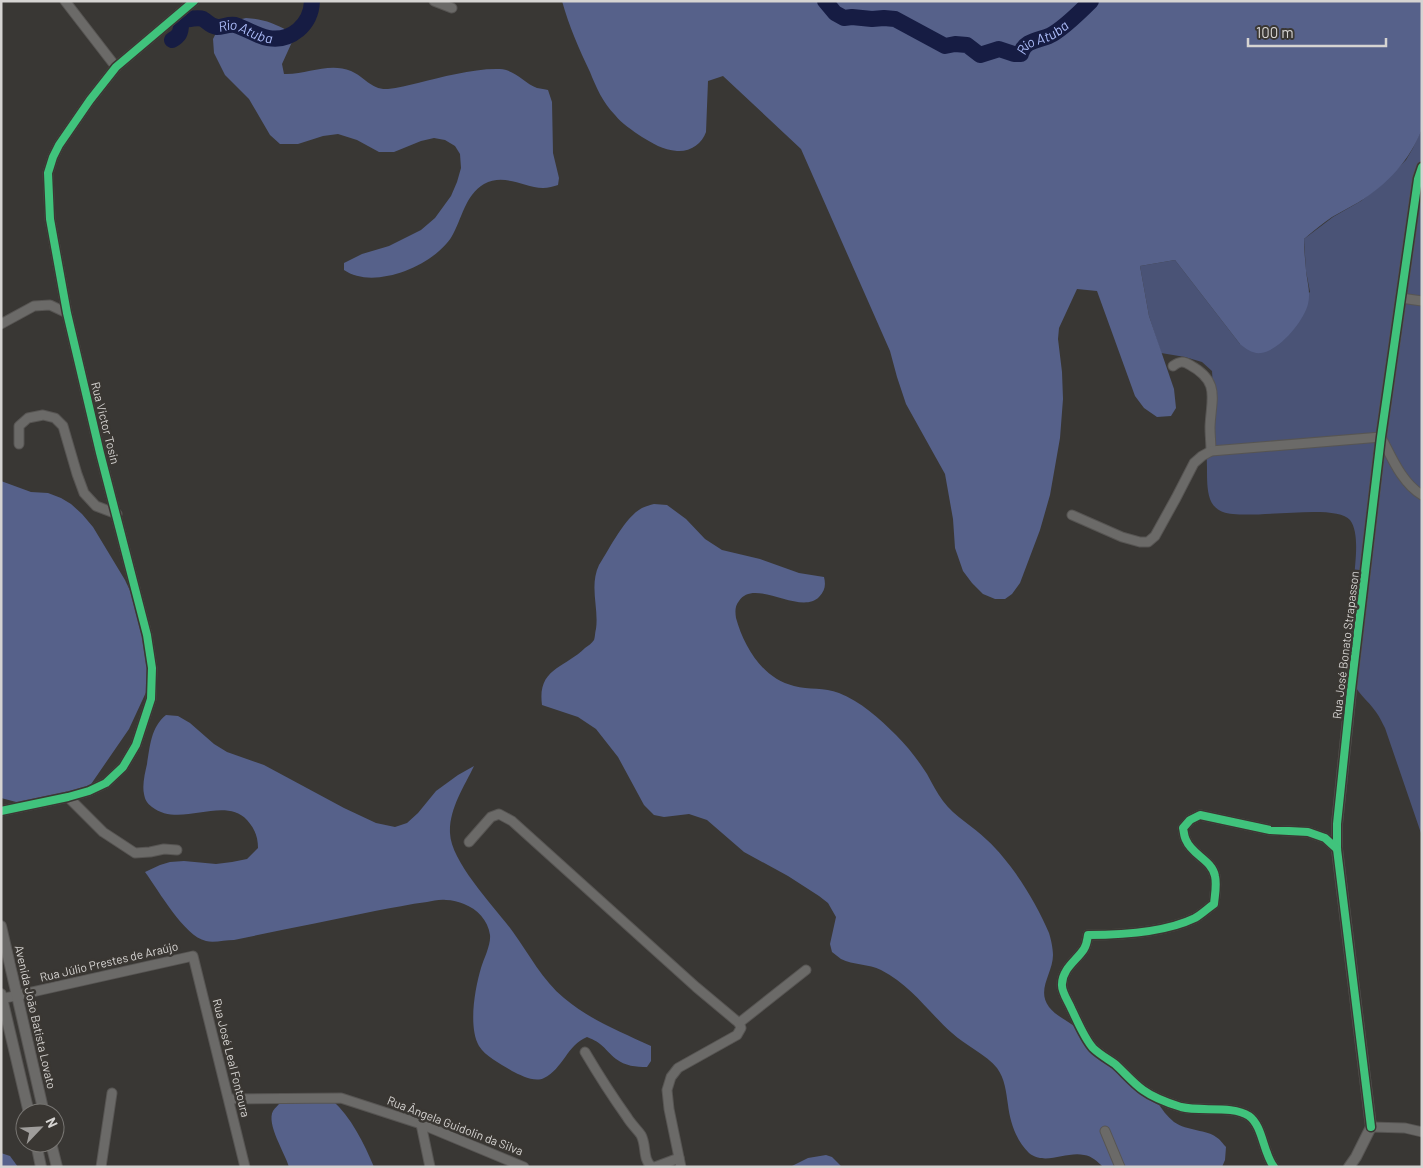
<svg xmlns="http://www.w3.org/2000/svg" width="1423" height="1168" viewBox="0 0 1423 1168" font-family="Barlow,sans-serif">
	<rect width="100%" height="100%" fill="#393734"/>
	<path fill="#4a5376" d="M1422,129V836L1385,728C1382,723 1380,717 1376,712C1368,700 1355,692 1352,678C1347,649 1353,609 1354,579C1355,563 1360,533 1350,520C1336,502 1248,521 1223,512C1217,510 1212,505 1210,499C1207,490 1207,479 1207,469C1207,459 1206,449 1207,439C1208,416 1214,393 1212,371L1202,362L1185,357L1161,353L1149,316L1140,266L1175,260L1240,344L1310,292L1306,271L1304,239L1333,217L1361,201L1379,187L1406,160L1413,148Z"/>
	<g fill="#56618a">
		<path d="M562,1H1422V129C1410,160 1387,185 1359,202C1350,207 1341,212 1332,217C1322,224 1313,231 1304,239C1304,249 1305,259 1306,270C1307,282 1311,292 1308,304C1304,321 1279,351 1261,353C1253,354 1246,349 1240,344L1175,260L1140,266L1149,316L1174,389L1176,408L1171,416L1157,417L1144,408L1135,396L1097,291L1077,289L1059,328L1058,339L1062,372L1063,399L1060,438L1050,495L1040,530L1020,583L1012,594L1005,599H995L983,594L972,583L963,571L955,548L953,519L945,474L906,404L897,377L890,351L801,149L723,76L708,81L706,132C702,144 690,152 677,151C663,150 652,143 642,137C632,130 622,124 615,115C603,103 596,87 590,72C579,49 569,26 562,1Z"/>
		<path d="M246,18C262,19 274,23 288,31L292,42L282,64L284,74C307,75 328,62 351,71C365,77 371,90 388,89C398,88 408,85 418,83C442,77 475,68 500,69C515,70 524,83 537,88C541,89 545,89 548,90L552,102L553,153L559,178L558,185C554,186 548,188 543,188C523,187 504,173 484,184C465,195 462,219 452,236C435,265 374,291 344,270V263L362,254L389,246L421,230L435,218L451,196L457,182L461,168L460,154L455,146L445,140L434,138L421,141L394,152H379L357,140L338,134L323,136L298,144H280L270,135L249,99L225,75L214,53L213,39L218,29L229,22Z"/>
		<polygon points="1,481 31,492 48,493 61,498 71,504 82,514 93,527 125,580 140,612 148,644 148,688 129,729 87,790 20,803 1,798"/>
		<path d="M654,504L667,505L686,519L705,539L722,550L760,559L799,573L824,577C826,585 825,591 819,597C800,616 754,577 739,601C735,606 735,611 736,618C744,647 763,679 794,686C809,690 824,687 839,693C860,701 880,719 896,735C908,747 918,760 927,774C932,783 937,793 943,801C955,817 973,826 987,840C1012,863 1036,902 1049,933C1051,939 1053,949 1053,955C1053,973 1036,990 1049,1007C1055,1015 1066,1020 1074,1026C1088,1038 1101,1051 1115,1062C1123,1068 1132,1074 1140,1081C1154,1093 1160,1111 1174,1122C1187,1131 1208,1130 1216,1137C1220,1139 1223,1144 1226,1147L1225,1160L1222,1167H1103C1098,1162 1092,1156 1084,1155C1066,1151 1045,1166 1029,1153C1016,1141 1010,1121 1008,1105C1006,1092 1005,1079 997,1068C987,1055 965,1045 952,1033C928,1012 911,985 881,970C869,964 853,965 841,959C838,957 835,954 832,952L830,944L836,917L828,903L819,896L788,876L744,852L707,820L689,814L664,817L654,815L644,805L618,757L596,729L578,717L542,705C537,668 565,668 585,648C588,646 592,643 594,640C595,638 595,632 596,629C599,608 589,586 599,565C610,548 625,517 642,508C646,506 650,505 654,504Z"/>
		<path d="M166,715L178,716L190,723L214,744L227,752L264,765L344,808L376,823L395,827L407,823L418,813L436,791L458,775L474,766C464,787 449,809 450,833C451,863 496,908 513,932C529,954 543,981 564,998C590,1020 621,1032 651,1046V1061L647,1067C636,1067 625,1066 616,1059C604,1049 603,1043 587,1037C567,1045 563,1069 544,1078C535,1083 520,1075 512,1071C501,1064 486,1057 479,1046C468,1027 475,988 481,968C484,958 491,945 490,935C488,920 477,909 464,904C459,902 452,900 446,900C440,899 433,901 427,902C410,904 392,908 375,911C328,921 281,930 234,940C225,940 214,943 206,941C184,936 159,891 145,872L160,865L170,862L184,861L216,864L232,862L247,859L258,848C258,837 255,829 247,820C223,795 180,829 152,807C147,803 145,800 144,794C142,785 145,773 147,764C150,746 151,727 166,715Z"/>
		<path d="M332,1100C351,1117 364,1143 374,1167H289C285,1153 266,1124 273,1111C275,1108 279,1104 281,1102Z"/>
		<polygon points="1,1153 10,1156 18,1167 1,1167"/>
		<polygon points="826,1155 832,1157 842,1167 790,1167 808,1158"/>
	</g>
	<g fill="none" stroke-linecap="round" stroke-linejoin="round">
		<g stroke="#161c43" stroke-width="16">
			<path id="s1" d="M825,1L835,13L844,18L852,17L872,19L884,18L895,19L945,46L955,44L967,45L980,55L999,49L1014,54H1021C1023,41 1039,40 1049,36C1060,31 1082,10 1091,1"/>
			<path id="s2" d="M172,40C179,36 181,33 181,24L184,20C190,19 198,17 203,19C208,22 210,26 217,27C223,27 228,24 235,25C246,28 256,36 268,38C291,42 311,25 312,1"/>
		</g>
		<g stroke="#575553" stroke-width="11">
			<g id="minor">
				<polyline points="65,1 116,67"/>
				<polyline points="434,1 452,8"/>
				<polyline points="1401,298 1422,301"/>
				<polyline points="1,324 34,306 50,305 67,313"/>
				<path d="M1173,366C1180,361 1183,361 1190,365C1221,382 1211,399 1210,427C1210,435 1211,443 1211,451"/>
				<polyline points="19,444 19,426 28,418 43,415 55,418 63,426 77,474 84,493 96,506 117,514"/>
				<path d="M1072,515L1122,537L1140,542H1148L1155,536L1176,498L1194,463L1202,456L1211,451L1381,437C1392,458 1402,483 1422,495"/>
				<polyline points="68,797 103,832 135,853 150,852 164,849 177,850"/>
				<polyline points="1,811 68,797 89,791 106,783 123,767 136,745 151,699 152,668 147,635 100,453 67,313 50,219 48,173 53,157 59,145 90,100 116,67 194,1"/>
				<polyline points="469,842 491,817 499,814 512,821 696,987 739,1023 741,1028 737,1035 678,1068 671,1077 667,1090 669,1109 681,1167"/>
				<polyline points="1,999 193,956 245,1167"/>
				<polyline points="739,1023 806,970"/>
				<path d="M585,1052C598,1074 612,1096 627,1117C631,1124 637,1129 641,1135C647,1146 642,1159 652,1167"/>
				<polyline points="229,1099 341,1098 421,1124 524,1167"/>
				<polyline points="421,1124 430,1167"/>
				<polyline points="1371,1127 1405,1128 1422,1132"/>
				<polyline points="1105,1131 1120,1167"/>
				<polyline points="101,1167 112,1093"/>
				<polyline points="655,1167 679,1158"/>
				<path d="M1274,1167C1263,1153 1263,1126 1249,1116C1232,1105 1201,1112 1181,1107C1168,1103 1154,1098 1143,1090C1133,1083 1124,1072 1115,1064C1108,1059 1099,1054 1093,1048C1084,1038 1077,1020 1071,1008C1068,1001 1061,991 1062,984C1062,969 1077,960 1084,949C1087,944 1087,940 1088,935C1121,935 1166,932 1195,918C1202,914 1208,908 1214,904C1215,894 1217,885 1215,876C1212,860 1192,855 1186,840C1184,837 1184,832 1183,828L1190,820L1200,815L1270,830L1308,832L1325,838L1337,849"/>
			</g>
		</g>
		<g stroke="#575553" stroke-width="12">
			<g id="tertiary">
				<polyline points="1,926 44,1113"/>
				<polyline points="1,994 29,1113"/>
				<polyline points="36,1143 41,1167"/>
				<polyline points="51,1143 57,1167"/>
				<polyline points="1349,1167 1356,1157 1371,1127 1337,849 1337,824 1351,690 1381,437 1418,179 1422,167"/>
			</g>
		</g>
		<use href="#minor" stroke="#6b6a68" stroke-width="9"/>
		<use href="#tertiary" stroke="#6b6a68" stroke-width="10"/>
		<g stroke="#3a3733" stroke-width="11">
			<g id="cycleway">
				<polyline points="1,811 68,797 89,791 106,783 123,767 136,745 151,699 152,668 147,635 100,453 67,313 50,219 48,173 53,157 59,145 90,100 116,67 194,1"/>
				<polyline points="1371,1127 1337,849 1337,824 1351,690 1381,437 1418,179 1422,167"/>
				<path d="M1274,1167C1263,1153 1263,1126 1249,1116C1232,1105 1201,1112 1181,1107C1168,1103 1154,1098 1143,1090C1133,1083 1124,1072 1115,1064C1108,1059 1099,1054 1093,1048C1084,1038 1077,1020 1071,1008C1068,1001 1061,991 1062,984C1062,969 1077,960 1084,949C1087,944 1087,940 1088,935C1121,935 1166,932 1195,918C1202,914 1208,908 1214,904C1215,894 1217,885 1215,876C1212,860 1192,855 1186,840C1184,837 1184,832 1183,828L1190,820L1200,815L1270,830L1308,832L1325,838L1337,849"/>
			</g>
		</g>
		<use href="#cycleway" stroke="#40c37c" stroke-width="8"/>
	</g>
	<g text-anchor="middle" stroke-width="5" stroke-linejoin="round" paint-order="stroke">
		<g font-size="12" fill="#d6d4d2" stroke="#3a3733">
			<text transform="translate(105 423) rotate(76)" y="4">Rua Victor Tosin</text>
			<text transform="translate(1346 645) rotate(-83)" y="4">Rua José Bonato Strapasson</text>
			<text transform="translate(109 962) rotate(-13)" y="4">Rua Júlio Prestes de Araújo</text>
			<text transform="translate(35 1017) rotate(77)" y="4">Avenida João Batista Lovato</text>
			<text transform="translate(231 1058) rotate(76)" y="4">Rua José Leal Fontoura</text>
			<text transform="translate(455 1126) rotate(21)" y="4">Rua Ângela Guidolin da Silva</text>
		</g>
		<g font-size="14" font-style="italic" fill="#abbbf8" stroke="#3a3733">
			<text dy="5" stroke="none"><textPath href="#s2" startOffset="90">Rio Atuba</textPath></text>
			<text dy="5" stroke="none"><textPath href="#s1" startOffset="244">Rio Atuba</textPath></text>
		</g>
	</g>
	<rect width="1423" height="1168" fill="none" stroke="#d6d4d2" stroke-width="5"/>
	<g transform="translate(40 1128) rotate(65)"><circle r="24" fill="#3a3733" stroke="#787673"/>
	<path d="M0-4L9 19L0 12L-9 19Z" fill="#9f9d9b"/>
	<text y="-8" font-size="14" font-weight="bold" text-anchor="middle" fill="#d6d4d2">N</text>
	</g>
	<path d="M1248 38v8h138v-8" fill="none" stroke="#d6d4d2" stroke-width="2.5"/>
	<text x="1256" y="38" font-size="15" fill="#d6d4d2" stroke="#3a3733" stroke-width="4" paint-order="stroke">100 m</text>
</svg>
